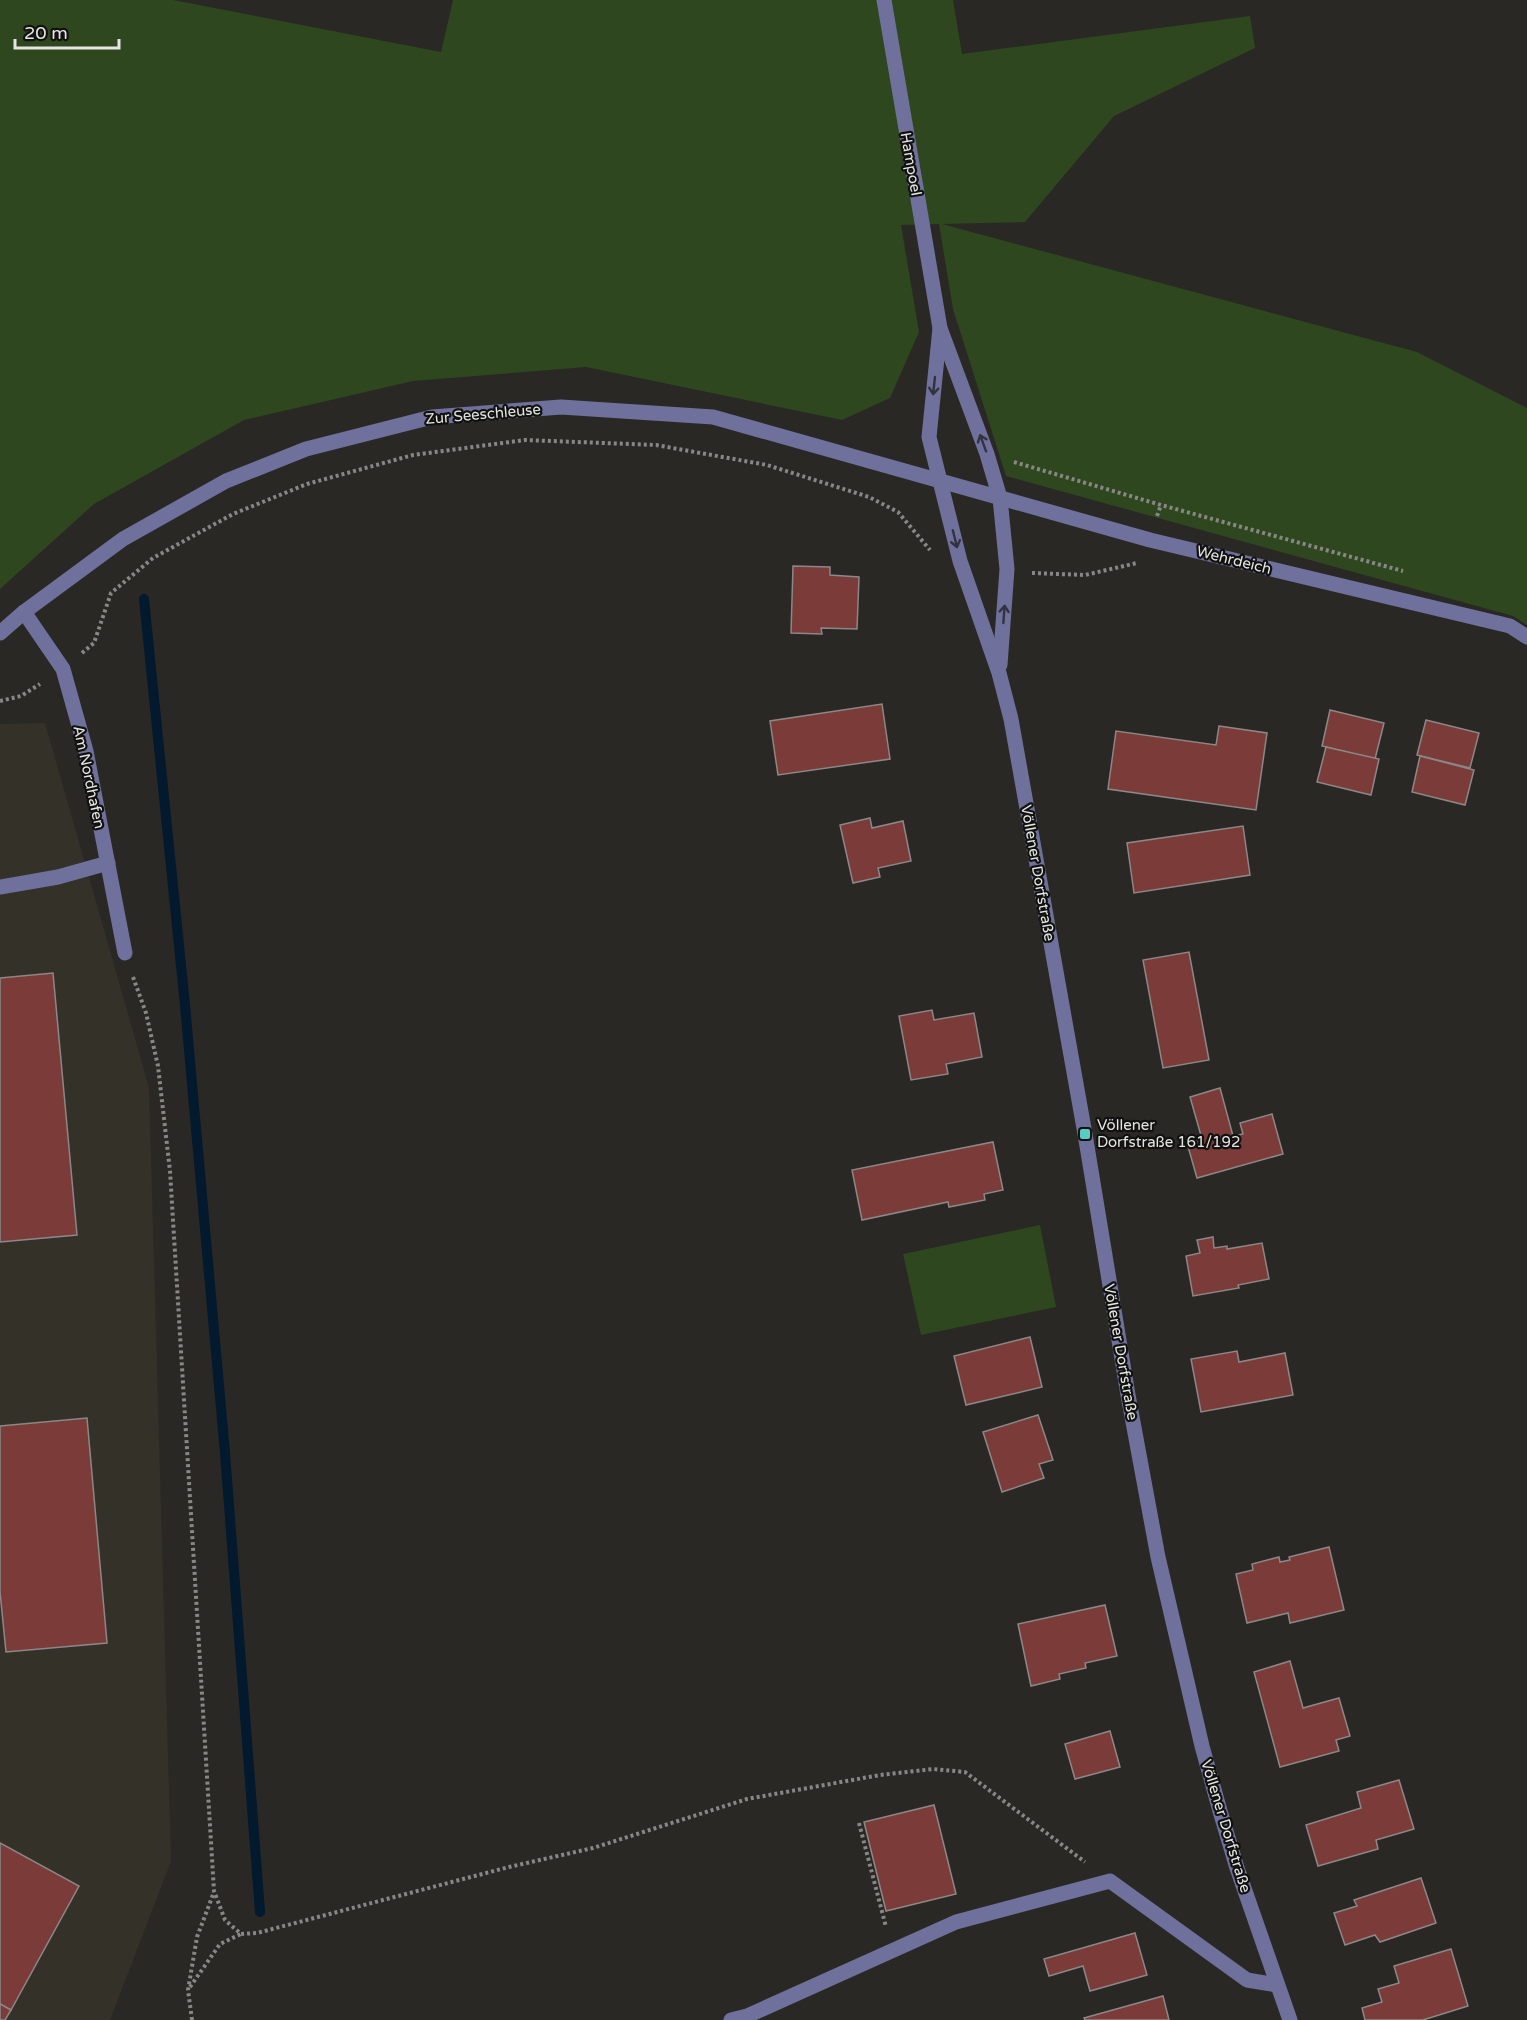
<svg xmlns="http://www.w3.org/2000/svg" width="1527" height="2020" viewBox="0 0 1527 2020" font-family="'Varela Round',sans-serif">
	<rect width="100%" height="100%" fill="#292825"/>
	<polygon fill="#343129" points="45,723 149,1088 171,1861 110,2020 0,2020 0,724"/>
	<g fill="#2e471f">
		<polygon points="0,0 173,0 441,52 453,0 953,0 962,54 1250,16 1255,48 1114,116 1025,222 942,224 1417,352 1527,408 1527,625 1513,616 1006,476 953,309 939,224 901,225 919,332 890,398 842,420 586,367 413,381 244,420 94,504 0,589"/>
		<polygon points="1040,1225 1056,1307 921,1335 903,1254"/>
	</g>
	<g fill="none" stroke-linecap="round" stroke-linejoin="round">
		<polyline stroke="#02192e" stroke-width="10" points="144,599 185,1005 225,1453 260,1912"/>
	</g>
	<g fill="#7a3b39" stroke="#8c8888" stroke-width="1.5">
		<polygon points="793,566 830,567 830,575 859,577 857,629 821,628 822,634 791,633"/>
		<polygon points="882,704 890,759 778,775 770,721"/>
		<polygon points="1330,710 1384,723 1375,759 1322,746"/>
		<polygon points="1426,720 1479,733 1470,768 1417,755"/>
		<polygon points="1219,726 1267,733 1256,810 1108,789 1116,731 1216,745"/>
		<polygon points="1326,747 1379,759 1371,795 1317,782"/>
		<polygon points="1420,756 1474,770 1465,805 1412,792"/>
		<polygon points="870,818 872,828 903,821 911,861 878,868 880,877 853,883 840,825"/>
		<polygon points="1243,826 1250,875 1134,893 1127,843"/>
		<polygon points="1189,952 1209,1060 1163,1068 1143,960"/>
		<polygon points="53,973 77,1235 0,1242 0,978"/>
		<polygon points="932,1010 934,1020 974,1013 982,1057 946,1064 948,1074 911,1080 899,1016"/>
		<polygon points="1220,1088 1233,1136 1243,1134 1240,1123 1272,1114 1283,1154 1197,1178 1187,1143 1202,1139 1190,1097"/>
		<polygon points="993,1142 1003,1190 984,1194 985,1200 949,1207 948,1202 862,1220 852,1170"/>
		<polygon points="1213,1237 1214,1248 1227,1246 1227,1249 1262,1243 1269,1279 1238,1285 1239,1288 1193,1296 1186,1256 1200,1253 1197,1240"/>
		<polygon points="1030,1337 1042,1387 966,1405 954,1356"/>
		<polygon points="1237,1351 1239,1362 1285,1353 1293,1395 1201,1412 1191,1359"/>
		<polygon points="1038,1415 1053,1460 1039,1464 1044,1478 1002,1492 983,1432"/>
		<polygon points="87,1418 107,1643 6,1652 0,1592 0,1426"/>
		<polygon points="1329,1547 1344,1610 1290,1623 1288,1613 1247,1623 1236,1574 1253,1570 1252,1564 1279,1557 1280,1562 1290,1560 1289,1557"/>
		<polygon points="1105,1605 1117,1656 1085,1663 1086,1668 1059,1674 1060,1679 1031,1686 1018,1624"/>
		<polygon points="1290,1661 1303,1708 1339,1698 1350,1736 1336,1740 1339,1751 1280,1767 1254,1672"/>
		<polygon points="1110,1731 1120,1767 1075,1779 1065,1744"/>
		<polygon points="1399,1780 1414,1829 1376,1840 1378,1849 1318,1866 1306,1825 1361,1808 1357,1792"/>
		<polygon points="934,1805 956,1894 886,1911 864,1822"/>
		<polygon points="0,1843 79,1886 11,2010 0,2004"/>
		<polygon points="1421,1878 1436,1923 1380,1942 1375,1935 1345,1945 1334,1913 1357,1906 1354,1900"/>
		<polygon points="1135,1933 1147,1975 1090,1991 1083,1966 1049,1976 1044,1959"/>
		<polygon points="1451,1949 1468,2006 1423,2020 1365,2020 1362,2008 1382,2002 1378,1989 1399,1983 1394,1966"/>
		<polygon points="1163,1996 1169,2020 1085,2020 1084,2018"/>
		<polygon points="0,2004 11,2010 5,2020 0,2020"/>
	</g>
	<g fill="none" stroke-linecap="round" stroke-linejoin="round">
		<g stroke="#888785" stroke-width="4" stroke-dasharray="3 3" stroke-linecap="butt">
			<polyline points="1014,462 1161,505 1403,571"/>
			<polyline points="1157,516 1161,505"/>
			<polyline points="1032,573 1085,575 1137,563"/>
			<polyline points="82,653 94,643 111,593 153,558 233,514 307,484 413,455 525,440 656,445 767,465 869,497 898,512 930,550"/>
			<polyline points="0,701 21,696 40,684"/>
			<polyline points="133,977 146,1013 158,1066 170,1171 214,1891 225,1920 241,1934 257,1933 509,1867 593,1848 747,1799 880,1775 933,1769 965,1772 1085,1862"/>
			<polyline points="859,1823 886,1927"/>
			<polyline points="190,1987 220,1944 241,1934"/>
			<polyline points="192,2020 188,1990 197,1937 214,1892"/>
		</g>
		<g stroke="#6f709b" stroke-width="15">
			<polyline points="884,0 940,328 987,454 1000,498 1007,569 1000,665"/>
			<polyline points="940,328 929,437 960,561 999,673 1011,719 1085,1134 1128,1395 1158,1557 1202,1746 1220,1811 1237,1868 1290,2020"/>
			<polyline points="24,612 63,669 86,751 125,953"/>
			<polyline points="0,633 24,612 123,539 226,481 306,449 432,417 561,407 713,417 1150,540 1510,626 1527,637"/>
			<polyline points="0,887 58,877 108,863"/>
			<polyline points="731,2020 747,2016 956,1922 1110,1881 1247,1980 1277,1985"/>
		</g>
	</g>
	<defs><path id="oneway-shaft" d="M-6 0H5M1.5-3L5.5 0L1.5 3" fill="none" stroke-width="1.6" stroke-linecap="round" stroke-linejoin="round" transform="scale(1.5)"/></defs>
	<g stroke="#323241">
		<use href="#oneway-shaft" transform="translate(934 386) rotate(96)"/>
		<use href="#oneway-shaft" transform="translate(983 443) rotate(-110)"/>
		<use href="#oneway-shaft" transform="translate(955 539) rotate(76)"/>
		<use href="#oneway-shaft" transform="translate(1004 614) rotate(-86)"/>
	</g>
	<rect fill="#57cec1" stroke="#111110" stroke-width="2" x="1079" y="1128" width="12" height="12" rx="3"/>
	<g text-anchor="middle" stroke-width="4.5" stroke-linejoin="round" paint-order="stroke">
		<g font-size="15" fill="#e5e5e3" stroke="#111110">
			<text transform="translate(911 164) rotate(80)" y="5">Hampoel</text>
			<text transform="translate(483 414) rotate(-5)" y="5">Zur Seeschleuse</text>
			<text transform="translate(1234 560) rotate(14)" y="5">Wehrdeich</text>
			<text transform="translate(89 777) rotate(78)" y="5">Am Nordhafen</text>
			<text transform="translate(1038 873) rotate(80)" y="5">Völlener Dorfstraße</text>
			<text transform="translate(1121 1352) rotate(80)" y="5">Völlener Dorfstraße</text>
			<text transform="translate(1226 1826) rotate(73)" y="5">Völlener Dorfstraße</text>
		</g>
		<g font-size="15" fill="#e5e5e3" stroke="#111110" text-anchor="start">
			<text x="1097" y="1130">Völlener<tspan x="1097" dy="17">Dorfstraße 161/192</tspan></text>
		</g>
	</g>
	<path d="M15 39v9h104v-9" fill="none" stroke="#e5e5e3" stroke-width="3"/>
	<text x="24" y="39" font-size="18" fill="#e5e5e3" stroke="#111110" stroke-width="4.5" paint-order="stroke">20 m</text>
</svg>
